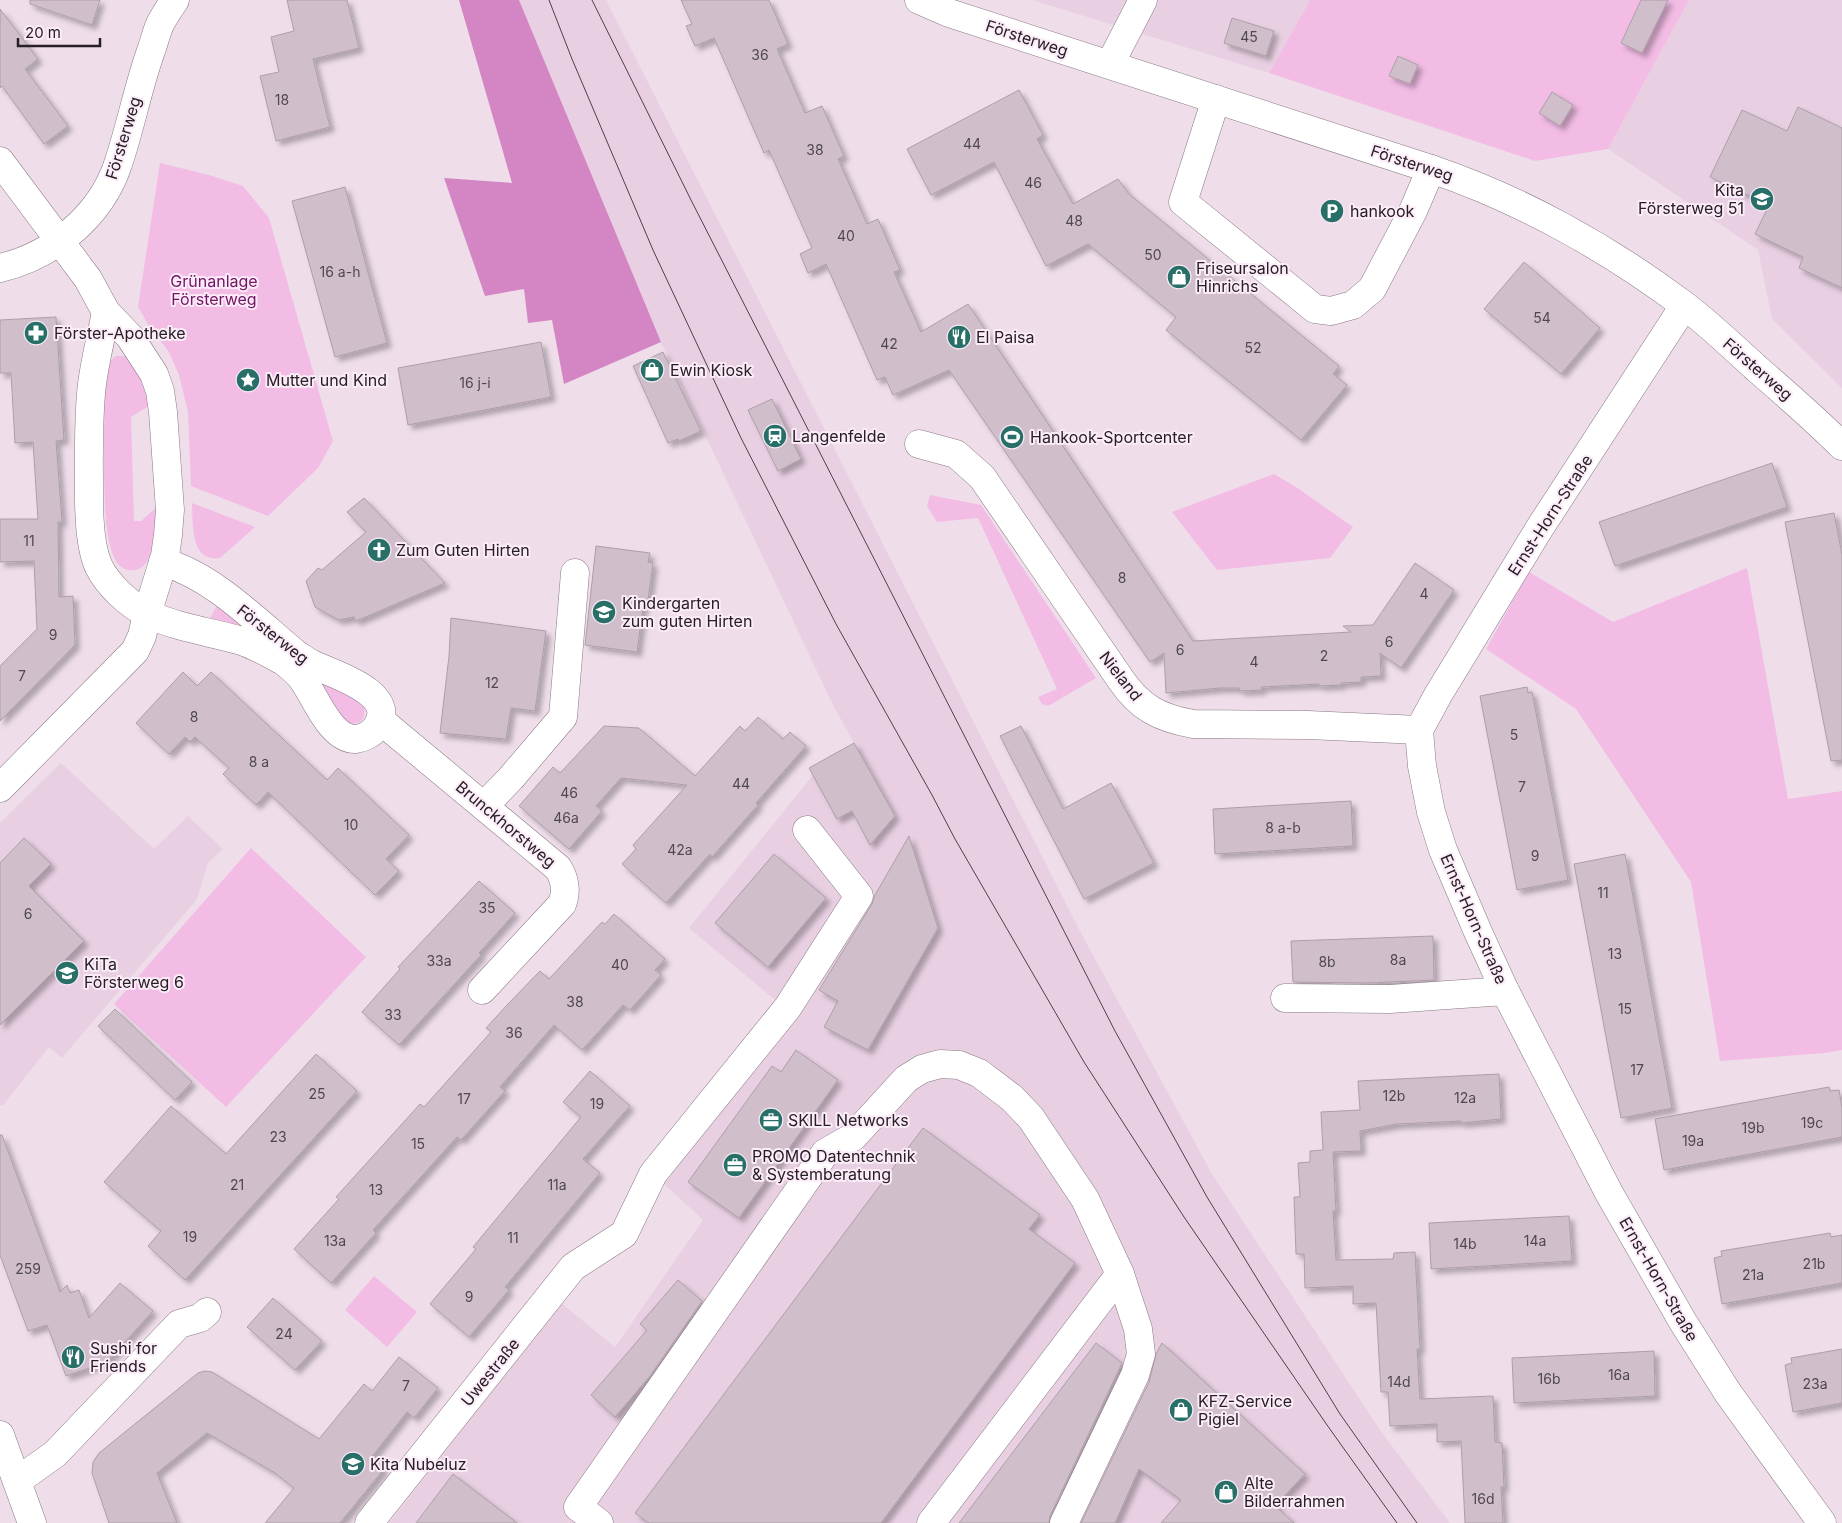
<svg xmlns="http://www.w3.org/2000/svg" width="1842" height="1523" viewBox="0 0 1842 1523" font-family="Inter,sans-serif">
	<defs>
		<filter id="shadow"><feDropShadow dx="4.5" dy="4.5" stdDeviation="2.5" flood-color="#0004"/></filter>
	</defs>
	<rect width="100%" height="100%" fill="#efdeea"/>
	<g fill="#e8d0e2">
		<polygon points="519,0 606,0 1080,931 1212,1174 1380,1430 1450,1523 389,1523 561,1303 615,1347 703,1220 647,1168 775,1000 689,928 827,758 854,743 833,705 661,342"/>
		<polygon points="1032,0 1310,0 1269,73"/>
		<polygon points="1689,0 1842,0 1842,388 1772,319 1758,250 1608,149"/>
		<polygon points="61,763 154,849 188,816 223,849 208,863 197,899 62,1058 49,1047 3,1105 0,1105 0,823"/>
	</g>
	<g fill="#f2bce5">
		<polygon points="1310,0 1689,0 1608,149 1535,161 1269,73"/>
		<polygon points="160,163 209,175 243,186 269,218 333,441 318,468 268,516 191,486 188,412 179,375 169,352 149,326 138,307"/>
		<path d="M116,356H126L135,365L152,404L131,417L134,521H141L156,508C156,524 156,575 129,570C120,569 114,560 112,552C104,527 105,498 104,473C104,440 104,407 105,374L108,363Z"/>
		<polygon points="1274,474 1296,487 1353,527 1330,558 1217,570 1172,512"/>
		<path d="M930,495L981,505L1096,678L1050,705C1043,706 1041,704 1038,697L1057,689L978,518L937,522L927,506Z"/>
		<path d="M192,503L255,527L220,558C190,563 193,523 192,503Z"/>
		<polygon points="1747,568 1788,799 1842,791 1842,1050 1824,1053 1720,1061 1691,882 1576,709 1486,649 1529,572 1613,622"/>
		<polygon points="219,602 243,625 242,627 209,620"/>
		<polygon points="325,684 332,684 365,706 364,717 360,722 353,724 347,723 325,697 322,685"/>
		<polygon points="251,848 366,957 226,1107 114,1004"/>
		<polygon points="374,1276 417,1312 387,1347 345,1310"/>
	</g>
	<polygon fill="#d386c3" points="459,0 519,0 661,342 564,384 552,320 528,323 524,289 485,296 444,178 512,183"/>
	<g fill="#d0bfcb" stroke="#ad9ea9" filter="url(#shadow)">
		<polygon points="30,0 100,0 92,25 30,4"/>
		<polygon points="287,0 347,0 359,48 313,59 330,127 276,141 260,76 279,72 271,37 294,31"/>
		<polygon points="681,0 769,0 788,44 777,49 805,113 822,106 844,156 838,159 867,224 878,219 900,270 894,272 921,332 968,304 1193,641 1351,632 1343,626 1373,625 1415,563 1454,590 1401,668 1380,653 1381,676 1361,677 1361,682 1341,683 1341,685 1319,686 1319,684 1261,687 1262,690 1240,691 1239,688 1220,688 1166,693 1164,653 1150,662 949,370 893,395 885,377 877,380 826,264 808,273 800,254 812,248 769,150 764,153 714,38 695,46 686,26 692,24"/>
		<polygon points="1641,0 1668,0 1642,53 1621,43"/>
		<polygon points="0,9 38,59 25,69 68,126 44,144 2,86 0,88"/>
		<polygon points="1232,18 1274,31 1266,56 1224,43"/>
		<polygon points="1398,56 1418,65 1410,84 1389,76"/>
		<polygon points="1019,90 1043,135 1037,139 1073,204 1118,179 1129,194 1339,366 1333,374 1347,385 1301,440 1166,330 1176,317 1088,244 1046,266 994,162 931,195 907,149"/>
		<polygon points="1552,92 1573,105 1560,126 1539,113"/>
		<polygon points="1798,107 1842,128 1842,288 1799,268 1803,257 1755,234 1769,205 1710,177 1742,110 1787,131"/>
		<polygon points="345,187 387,343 335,357 292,201"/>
		<polygon points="1524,262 1600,328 1561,374 1484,309"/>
		<polygon points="56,317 64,440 56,441 62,522 58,522 59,597 73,596 75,645 0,721 0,666 37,629 34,561 0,562 0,519 38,519 33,442 15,443 11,373 0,373 0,320"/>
		<polygon points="541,342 551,397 408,425 398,368"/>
		<polygon points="663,352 701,431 679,441 678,439 668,443 633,366"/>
		<polygon points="772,399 801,459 778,471 748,410"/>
		<polygon points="1772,463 1787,507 1615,566 1599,522"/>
		<polygon points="364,498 445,583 356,621 354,617 339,620 315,607 306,581 318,568 322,570 366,532 347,512"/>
		<polygon points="1834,513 1842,555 1842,760 1831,761 1785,522"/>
		<polygon points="596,546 650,553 648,562 653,563 648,600 644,600 637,652 585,645"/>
		<polygon points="451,618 546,631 535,711 511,708 506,739 440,733 449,656"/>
		<polygon points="183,672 197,686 211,672 327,780 338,768 409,835 386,859 399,871 375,895 268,792 256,805 223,774 229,768 195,737 190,742 185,737 169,754 136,723"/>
		<polygon points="1527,687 1528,693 1532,692 1568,880 1517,890 1480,696"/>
		<polygon points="758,717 783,739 790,732 806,746 756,803 758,805 712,857 710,854 666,903 622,864 636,849 633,845 687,785 621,778 596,806 602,811 569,849 519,806 553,767 560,773 604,726 639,728 695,776 740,726 745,731"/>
		<polygon points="1021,726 1063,809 1111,783 1154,863 1084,899 1000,736"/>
		<polygon points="854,743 895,816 870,845 852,811 837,819 809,768"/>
		<polygon points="1351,801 1353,846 1215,854 1213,809"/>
		<polygon points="909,836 938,928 868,1050 824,1027 838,1001 819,990 872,904 875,895"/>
		<polygon points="24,838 51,864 29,886 84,941 0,1025 0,863"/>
		<polygon points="774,854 826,898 768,967 715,923"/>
		<polygon points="1625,854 1672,1108 1621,1118 1574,864"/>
		<polygon points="479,881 515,913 479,953 481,955 399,1045 362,1012 400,969 398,967"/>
		<polygon points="614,914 665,959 655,970 661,975 630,1010 623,1005 582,1050 554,1025 500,1087 505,1091 461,1140 457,1137 373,1230 376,1233 331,1283 294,1249 339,1199 336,1197 420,1104 424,1107 491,1032 486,1028 508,1004 540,971 549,979 602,922 605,924"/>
		<polygon points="1433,936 1434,980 1367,983 1293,982 1291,941"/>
		<polygon points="115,1009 192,1082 175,1100 98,1026"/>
		<polygon points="796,1050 838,1080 739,1218 688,1182 772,1066 781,1072"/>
		<polygon points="316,1054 357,1091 185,1280 148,1246 161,1231 104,1182 171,1106 226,1154"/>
		<polygon points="590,1071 630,1106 583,1159 600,1173 505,1287 509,1290 469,1337 430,1304 476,1249 473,1247 581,1117 563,1102"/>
		<polygon points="1499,1074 1501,1119 1461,1123 1461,1121 1397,1124 1360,1131 1361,1151 1333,1152 1336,1211 1333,1211 1336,1260 1393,1259 1394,1253 1415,1252 1420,1349 1417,1349 1420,1399 1493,1396 1495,1442 1502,1443 1504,1487 1501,1487 1503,1523 1465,1523 1461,1441 1437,1442 1437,1424 1390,1426 1388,1392 1381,1392 1376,1303 1353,1304 1353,1286 1305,1288 1304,1254 1296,1254 1294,1197 1300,1197 1298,1163 1310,1162 1310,1151 1323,1150 1321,1112 1360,1110 1358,1081"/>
		<polygon points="1829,1087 1830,1091 1839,1090 1842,1108 1842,1137 1664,1170 1655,1119"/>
		<polygon points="923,1128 1040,1215 1029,1229 1075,1263 881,1523 649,1523 635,1513"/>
		<polygon points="0,1135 2,1135 60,1292 67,1285 70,1293 79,1290 89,1318 120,1283 153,1311 107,1362 66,1376 47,1325 28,1331 0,1255"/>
		<polygon points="1569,1216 1572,1261 1431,1269 1429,1223"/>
		<polygon points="1830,1233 1831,1237 1842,1235 1842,1283 1722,1304 1714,1258 1722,1256 1721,1251"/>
		<polygon points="678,1280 702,1301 650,1376 615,1417 591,1395 647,1330 640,1324"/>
		<polygon points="273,1298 322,1341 295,1370 247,1327"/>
		<polygon points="1096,1343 1122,1363 1050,1516 1049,1523 959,1523"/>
		<polygon points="1162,1343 1305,1474 1275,1506 1294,1523 1161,1523 1181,1500 1139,1469 1115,1523 1081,1523 1149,1382 1156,1354"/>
		<polygon points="1842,1349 1842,1403 1793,1412 1785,1365 1792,1363 1791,1358"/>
		<polygon points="1654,1351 1655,1396 1514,1403 1512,1358"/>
		<polygon points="399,1357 438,1388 414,1418 407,1412 371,1458 384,1469 340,1523 265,1523 294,1488 275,1473 207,1433 157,1473 177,1523 109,1523 92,1473 93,1462 99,1453 198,1373 205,1371 212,1372 319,1439 364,1384 372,1391"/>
		<polygon points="453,1474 517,1523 416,1523"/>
	</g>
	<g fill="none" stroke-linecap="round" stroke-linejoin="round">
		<g stroke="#877984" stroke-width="29">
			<g id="minor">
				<path d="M919,0L949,13L1431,169C1520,199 1608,248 1684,305C1709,324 1732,346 1755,367C1785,393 1814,418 1842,446"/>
				<polyline points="1110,64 1143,0"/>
				<polyline points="1216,99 1183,202 1315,309 1331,311 1353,305 1372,289 1413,211 1431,169"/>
				<polyline points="0,161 88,279 106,312 130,337 154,374 160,391 163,412 170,510 168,535 165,556 147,614 142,636 135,651 0,788"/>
				<path d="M0,268C52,256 101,216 118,164C131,126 138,86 152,48C155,39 157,30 161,22C165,15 170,7 175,0"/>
				<polyline points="1684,306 1539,529 1438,695 1419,730 1422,766 1431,812 1443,850 1478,932 1505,991 1609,1193 1683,1322 1728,1393 1822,1523"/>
				<path d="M106,312C101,339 93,367 91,394C88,428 89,462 89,496C89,517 90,548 99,567C108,585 129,605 148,614C178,628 211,632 242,641C256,646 270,654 283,661C289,665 295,671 300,676C314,692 329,740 356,739C363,738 371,734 375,729C403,694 332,674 312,664C306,661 301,657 296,654C256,621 213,576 163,562"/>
				<path d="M919,444L956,454L982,477L1121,680C1140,708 1160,718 1193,724L1308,725L1419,730"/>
				<path d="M380,720L558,868C565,879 567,892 562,904L482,990"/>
				<polyline points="484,806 511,778 563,717 575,573"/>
				<polyline points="1285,998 1390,999 1505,991"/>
				<polyline points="17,1481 55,1454 179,1324 200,1318 207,1312"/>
				<polyline points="369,1523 573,1267 624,1234 653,1174 788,1007 859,896 807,830"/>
				<polyline points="599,1523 578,1507 825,1153 853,1137 906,1079 922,1069 940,1064 959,1065 979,1073 1012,1098 1031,1118 1085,1199 1120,1274 1138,1329 1141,1354 1135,1375 1064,1523"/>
				<polyline points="931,1523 1120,1274"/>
			</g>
		</g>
		<g stroke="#877984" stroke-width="29">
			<polyline id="major" points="0,1435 32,1523"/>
		</g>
		<use href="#minor" stroke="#fff" stroke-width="28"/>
		<use href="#major" stroke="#fff" stroke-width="28"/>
		<g stroke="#4a4248" stroke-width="1">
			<polyline points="549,0 572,59 653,250 741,438 836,624 932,795 955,839 1084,1062 1184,1217 1327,1425 1397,1523"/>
			<polyline points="592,0 692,202 1115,1031 1207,1197 1340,1414 1417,1523"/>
		</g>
	</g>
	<defs>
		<g id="school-disc" transform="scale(1.25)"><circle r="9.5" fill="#276f67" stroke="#fcebf8"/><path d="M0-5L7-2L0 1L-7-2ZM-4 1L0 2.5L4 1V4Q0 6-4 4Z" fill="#fff"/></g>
		<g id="parking-disc" transform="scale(1.25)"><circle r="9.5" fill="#276f67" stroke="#fcebf8"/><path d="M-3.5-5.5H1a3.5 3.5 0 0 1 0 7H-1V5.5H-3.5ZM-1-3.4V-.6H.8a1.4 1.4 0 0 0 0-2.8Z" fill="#fff"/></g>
		<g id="shop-disc" transform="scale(1.25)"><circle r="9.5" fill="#276f67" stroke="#fcebf8"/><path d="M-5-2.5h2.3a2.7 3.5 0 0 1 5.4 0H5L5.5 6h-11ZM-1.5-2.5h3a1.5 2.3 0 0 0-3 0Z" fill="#fff"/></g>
		<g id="pharmacy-disc" transform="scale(1.25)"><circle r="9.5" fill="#276f67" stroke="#fcebf8"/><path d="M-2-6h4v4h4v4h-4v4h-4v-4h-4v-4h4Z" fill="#fff"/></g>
		<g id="restaurant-disc" transform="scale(1.25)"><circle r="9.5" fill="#276f67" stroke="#fcebf8"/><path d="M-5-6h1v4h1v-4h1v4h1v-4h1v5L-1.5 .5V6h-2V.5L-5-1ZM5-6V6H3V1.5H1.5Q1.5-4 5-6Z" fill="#fff"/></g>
		<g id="sight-disc" transform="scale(1.25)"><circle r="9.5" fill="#276f67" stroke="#fcebf8"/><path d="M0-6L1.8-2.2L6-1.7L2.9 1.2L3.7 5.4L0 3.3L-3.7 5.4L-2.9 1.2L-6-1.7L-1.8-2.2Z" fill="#fff"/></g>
		<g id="station-disc" transform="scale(1.25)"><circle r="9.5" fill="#276f67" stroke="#fcebf8"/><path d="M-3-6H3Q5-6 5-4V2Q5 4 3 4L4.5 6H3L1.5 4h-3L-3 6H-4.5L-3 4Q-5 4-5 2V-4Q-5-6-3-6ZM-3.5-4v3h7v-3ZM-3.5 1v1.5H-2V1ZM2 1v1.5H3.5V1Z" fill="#fff"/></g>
		<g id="stadium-disc" transform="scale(1.25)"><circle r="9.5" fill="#276f67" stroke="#fcebf8"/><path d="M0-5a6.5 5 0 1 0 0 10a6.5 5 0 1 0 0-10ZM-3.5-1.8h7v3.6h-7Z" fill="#fff"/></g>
		<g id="church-disc" transform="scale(1.25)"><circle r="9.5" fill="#276f67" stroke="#fcebf8"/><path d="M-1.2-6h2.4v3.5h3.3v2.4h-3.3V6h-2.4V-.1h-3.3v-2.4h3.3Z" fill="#fff"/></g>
		<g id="office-disc" transform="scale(1.25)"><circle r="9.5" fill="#276f67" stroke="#fcebf8"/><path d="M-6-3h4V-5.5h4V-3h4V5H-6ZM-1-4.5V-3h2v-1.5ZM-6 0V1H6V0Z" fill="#fff"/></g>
	</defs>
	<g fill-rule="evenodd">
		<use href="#school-disc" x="1762" y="199"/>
		<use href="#parking-disc" x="1332" y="211"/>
		<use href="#shop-disc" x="1179" y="277"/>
		<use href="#pharmacy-disc" x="36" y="333"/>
		<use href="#restaurant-disc" x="959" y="337"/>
		<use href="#shop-disc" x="652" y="370"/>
		<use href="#sight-disc" x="248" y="380"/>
		<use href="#station-disc" x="775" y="436"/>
		<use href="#stadium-disc" x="1012" y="437"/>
		<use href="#church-disc" x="379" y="550"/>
		<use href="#school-disc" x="604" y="612"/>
		<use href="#school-disc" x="67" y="973"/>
		<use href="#office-disc" x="771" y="1120"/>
		<use href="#office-disc" x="735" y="1165"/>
		<use href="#restaurant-disc" x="73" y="1357"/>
		<use href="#shop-disc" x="1181" y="1410"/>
		<use href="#school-disc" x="353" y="1464"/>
		<use href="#shop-disc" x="1226" y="1492"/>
	</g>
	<g text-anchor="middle" stroke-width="4" stroke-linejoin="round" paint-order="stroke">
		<g font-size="14" fill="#50484e">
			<text x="1249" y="42">45</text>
			<text x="760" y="60">36</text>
			<text x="282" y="105">18</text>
			<text x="972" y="149">44</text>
			<text x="815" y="155">38</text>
			<text x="1033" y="188">46</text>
			<text x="1074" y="226">48</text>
			<text x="846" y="241">40</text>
			<text x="1153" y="260">50</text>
			<text x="340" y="277">16 a-h</text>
			<text x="1542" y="323">54</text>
			<text x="889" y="349">42</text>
			<text x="1253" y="353">52</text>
			<text x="475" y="388">16 j-i</text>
			<text x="29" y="546">11</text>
			<text x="1122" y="583">8</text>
			<text x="1424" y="599">4</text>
			<text x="53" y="640">9</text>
			<text x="1389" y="647">6</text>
			<text x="1180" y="655">6</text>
			<text x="1324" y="661">2</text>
			<text x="1254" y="667">4</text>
			<text x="22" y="681">7</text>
			<text x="492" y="688">12</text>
			<text x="194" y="722">8</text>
			<text x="1514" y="740">5</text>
			<text x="259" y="767">8 a</text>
			<text x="741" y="789">44</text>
			<text x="1522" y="792">7</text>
			<text x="569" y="798">46</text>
			<text x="566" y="823">46a</text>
			<text x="351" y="830">10</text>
			<text x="1283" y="833">8 a-b</text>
			<text x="680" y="855">42a</text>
			<text x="1535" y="861">9</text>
			<text x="1603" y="898">11</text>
			<text x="487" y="913">35</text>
			<text x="28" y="919">6</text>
			<text x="1615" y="959">13</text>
			<text x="1398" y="965">8a</text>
			<text x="439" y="966">33a</text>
			<text x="1327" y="967">8b</text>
			<text x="620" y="970">40</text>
			<text x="575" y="1007">38</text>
			<text x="1625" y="1014">15</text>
			<text x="393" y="1020">33</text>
			<text x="514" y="1038">36</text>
			<text x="1637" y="1075">17</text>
			<text x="317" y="1099">25</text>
			<text x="1394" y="1101">12b</text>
			<text x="1465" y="1103">12a</text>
			<text x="464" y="1104">17</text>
			<text x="597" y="1109">19</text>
			<text x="1812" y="1128">19c</text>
			<text x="1753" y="1133">19b</text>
			<text x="278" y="1142">23</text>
			<text x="1693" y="1146">19a</text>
			<text x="418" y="1149">15</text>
			<text x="237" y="1190">21</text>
			<text x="557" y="1190">11a</text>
			<text x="376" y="1195">13</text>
			<text x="190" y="1242">19</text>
			<text x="513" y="1243">11</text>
			<text x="335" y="1246">13a</text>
			<text x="1535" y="1246">14a</text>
			<text x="1465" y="1249">14b</text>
			<text x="1814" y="1269">21b</text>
			<text x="28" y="1274">259</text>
			<text x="1753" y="1280">21a</text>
			<text x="469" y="1302">9</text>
			<text x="284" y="1339">24</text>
			<text x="1619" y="1380">16a</text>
			<text x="1549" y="1384">16b</text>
			<text x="1399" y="1387">14d</text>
			<text x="1815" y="1389">23a</text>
			<text x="406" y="1391">7</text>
			<text x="1483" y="1504">16d</text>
		</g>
		<g font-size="16" fill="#262025" stroke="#fcebf8">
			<text transform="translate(1027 38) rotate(18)" y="6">Försterweg</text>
			<text transform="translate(123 138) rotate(-73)" y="6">Försterweg</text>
			<text transform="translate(1412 163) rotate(18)" y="6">Försterweg</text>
			<text transform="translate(1758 369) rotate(41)" y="6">Försterweg</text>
			<text transform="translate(1550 515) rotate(-57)" y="6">Ernst-Horn-Straße</text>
			<text transform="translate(273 634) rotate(38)" y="6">Försterweg</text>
			<text transform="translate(1121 676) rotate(52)" y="6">Nieland</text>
			<text transform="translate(506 824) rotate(40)" y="6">Brunckhorstweg</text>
			<text transform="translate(1474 919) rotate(66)" y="6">Ernst-Horn-Straße</text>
			<text transform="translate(1659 1279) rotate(60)" y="6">Ernst-Horn-Straße</text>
			<text transform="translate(490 1372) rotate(-51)" y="6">Uwestraße</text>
		</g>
		<g font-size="16" fill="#262025" stroke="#fcebf8" text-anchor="start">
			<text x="1744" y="196" text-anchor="end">Kita<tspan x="1744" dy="18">Försterweg 51</tspan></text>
			<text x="1350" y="217">hankook</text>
			<text x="1196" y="274">Friseursalon<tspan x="1196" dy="18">Hinrichs</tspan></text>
			<text x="54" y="339">Förster-Apotheke</text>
			<text x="976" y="343">El Paisa</text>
			<text x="670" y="376">Ewin Kiosk</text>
			<text x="266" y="386">Mutter und Kind</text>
			<text x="792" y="442">Langenfelde</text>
			<text x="1030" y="443">Hankook-Sportcenter</text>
			<text x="396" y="556">Zum Guten Hirten</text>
			<text x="622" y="609">Kindergarten<tspan x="622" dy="18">zum guten Hirten</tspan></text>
			<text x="84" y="970">KiTa<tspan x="84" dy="18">Försterweg 6</tspan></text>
			<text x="788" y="1126">SKILL Networks</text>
			<text x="752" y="1162">PROMO Datentechnik<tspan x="752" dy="18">&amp; Systemberatung</tspan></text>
			<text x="90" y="1354">Sushi for<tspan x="90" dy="18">Friends</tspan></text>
			<text x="1198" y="1407">KFZ-Service<tspan x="1198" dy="18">Pigiel</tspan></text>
			<text x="370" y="1470">Kita Nubeluz</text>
			<text x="1244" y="1489">Alte<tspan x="1244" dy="18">Bilderrahmen</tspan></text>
		</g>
		<g font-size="16" fill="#711564" stroke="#fcebf8">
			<text x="214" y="287">Grünanlage<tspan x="214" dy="18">Försterweg</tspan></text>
		</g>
	</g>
	<path d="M18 38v8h82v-8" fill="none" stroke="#262025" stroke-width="2.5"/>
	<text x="25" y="38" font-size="15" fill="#262025" stroke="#fcebf8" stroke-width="4" paint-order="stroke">20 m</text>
</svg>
